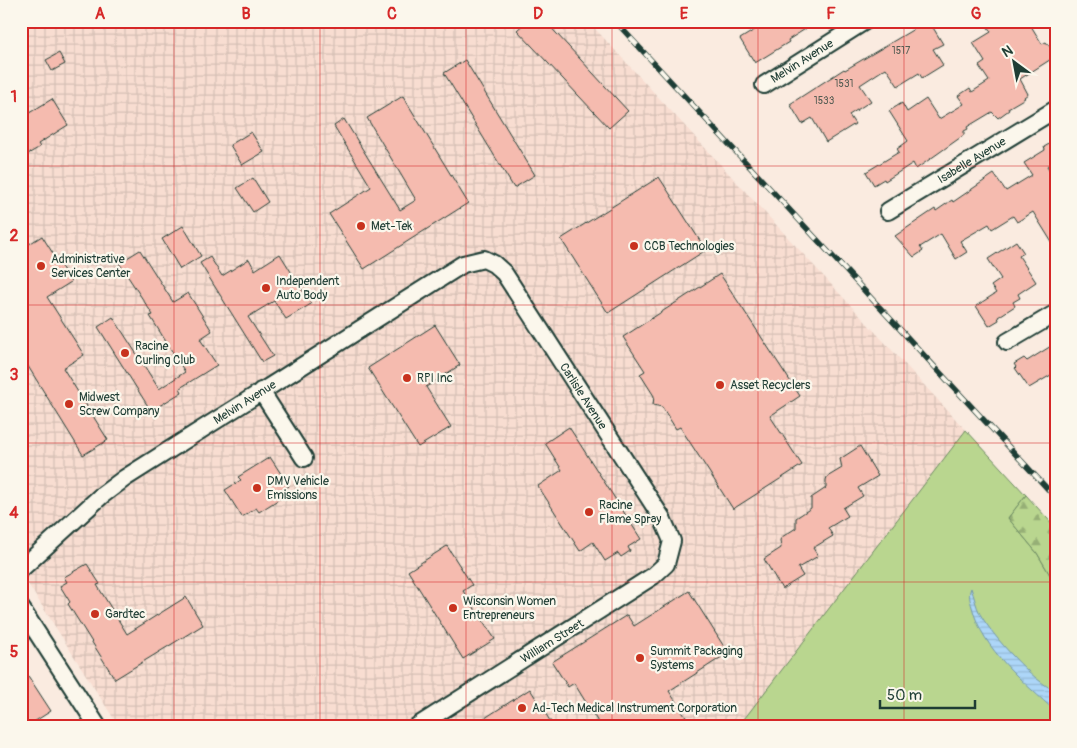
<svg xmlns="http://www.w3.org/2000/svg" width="1077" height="748" viewBox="0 0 1077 748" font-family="Pangolin,sans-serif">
	<defs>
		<pattern id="industrial-grid" width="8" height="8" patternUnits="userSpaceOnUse" patternTransform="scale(1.25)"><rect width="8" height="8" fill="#f8ddd1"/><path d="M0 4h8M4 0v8" fill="none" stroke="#d4bfb4"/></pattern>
		<pattern id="forest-firs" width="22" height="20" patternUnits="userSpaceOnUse" patternTransform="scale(1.25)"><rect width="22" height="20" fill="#b9d68f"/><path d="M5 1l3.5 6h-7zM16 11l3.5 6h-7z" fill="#96af76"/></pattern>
		<pattern id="water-rules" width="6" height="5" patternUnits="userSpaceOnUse" patternTransform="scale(1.25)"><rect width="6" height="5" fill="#add6f8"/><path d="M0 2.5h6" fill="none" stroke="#94b9d5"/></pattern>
	</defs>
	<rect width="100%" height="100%" fill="#faebe0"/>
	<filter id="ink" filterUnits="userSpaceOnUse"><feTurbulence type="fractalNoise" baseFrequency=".02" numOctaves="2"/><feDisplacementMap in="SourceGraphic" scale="10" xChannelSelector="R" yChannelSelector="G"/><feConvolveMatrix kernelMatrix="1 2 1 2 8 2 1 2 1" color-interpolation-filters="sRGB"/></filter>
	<g filter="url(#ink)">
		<polygon fill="url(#industrial-grid)" points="21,21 588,21 1056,528 1056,727 119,727 21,573"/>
		<polygon fill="#b9d68f" stroke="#6c8a62" points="966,430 1026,495 1008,518 1037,553 1056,585 1056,727 738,727"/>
		<polygon fill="url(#forest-firs)" stroke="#6c8a62" points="1026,495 1056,528 1056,585 1037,553 1008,518"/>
		<path fill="url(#water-rules)" stroke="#7499aa" d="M971,588C974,596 976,606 980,614C992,635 1033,682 1056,691V712C1024,682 983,651 972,607C970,600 968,595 971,588Z"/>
		<g fill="#f5bbaf" stroke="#1f3d34">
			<polygon points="527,21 545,21 628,111 609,128 517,30"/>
			<polygon points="769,21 818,21 788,40 789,42 755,63 740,39"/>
			<polygon points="922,21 929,21 943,44 933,49 943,65 922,78 919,73 898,86 886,68 860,85 871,101 849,115 855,124 826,142 812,118 802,124 790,104 844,69 845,70 914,29 913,27"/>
			<polygon points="984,21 1028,21 1042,44 1046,42 1050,47 1056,44 1056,56 1020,79 1028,94 1024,97 1025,98 1008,108 1009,110 998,118 992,112 967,127 968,129 964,131 964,135 916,169 913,163 885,181 884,179 874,185 866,172 899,152 897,149 908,141 889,111 902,103 907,112 926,99 939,119 964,104 958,96 970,88 972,92 989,81 979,66 985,62 973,43 991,32"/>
			<polygon points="59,53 65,64 52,71 46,60"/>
			<polygon points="465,60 535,175 514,188 444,73"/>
			<polygon points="403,96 468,203 364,269 329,214 371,187 334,126 344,119 400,210 416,200 367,118"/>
			<polygon points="52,99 68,125 38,144 40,147 21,158 21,118"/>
			<polygon points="251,132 264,152 242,165 230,145"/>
			<polygon points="1056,140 1056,166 1053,163 1047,166 1056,180 1056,249 1033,212 1017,222 1013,216 992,229 989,224 960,241 967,252 956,259 941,234 920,247 923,251 914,257 895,236 935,209 936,211 952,200 953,202 994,174 1006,191 1032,175 1024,163 1045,150 1044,147"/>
			<polygon points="659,177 706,250 608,313 561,239"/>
			<polygon points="253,178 268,202 253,212 237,188"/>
			<polygon points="183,226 201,256 180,269 162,239"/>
			<polygon points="42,236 71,282 47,297 84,355 63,368 108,440 83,455 21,355 21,249"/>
			<polygon points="1016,241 1024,253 1019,256 1036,282 1018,294 1020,298 1013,302 1015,306 998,317 999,320 989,326 976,306 996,293 991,286 1001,279 988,259"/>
			<polygon points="140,250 173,302 188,293 212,331 200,339 217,365 180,388 182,392 151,411 98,327 113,317 159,389 185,372 150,316 153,315 119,263"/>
			<polygon points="280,254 311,304 286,319 274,301 248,317 273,356 262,362 200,263 210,257 222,276 249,259 255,270"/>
			<polygon points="720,274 800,396 770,416 802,465 733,509 680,427 676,429 662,407 653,405 654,396 640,374 645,371 623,337"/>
			<polygon points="435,325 460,365 426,387 451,427 418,447 368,368"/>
			<polygon points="1056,343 1056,372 1029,388 1015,368 1016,367 1014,364 1024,358 1027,361"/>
			<polygon points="569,427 641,539 628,547 630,551 621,557 618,553 605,561 593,542 580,551 538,486 562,470 545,443"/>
			<polygon points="860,446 878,476 858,488 863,496 843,508 848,516 828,528 833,536 813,548 818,556 798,568 803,576 782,589 764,559 781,548 780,540 782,537 796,528 796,518 811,508 811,498 826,488 826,480 827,477 842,468 840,459"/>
			<polygon points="270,457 289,486 281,491 284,496 259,512 256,508 242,517 225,490 241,480 238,477"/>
			<polygon points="447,546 472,585 463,591 495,639 463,659 408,571"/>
			<polygon points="87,564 100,584 97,585 127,634 186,597 203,625 115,679 68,604 70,602 60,586 67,582 64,577"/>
			<polygon points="689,591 728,653 669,691 692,727 601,727 574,683 568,687 552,662 627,615 634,626"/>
			<polygon points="21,665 51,711 26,727 21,719"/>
			<polygon points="530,689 554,727 471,727"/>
		</g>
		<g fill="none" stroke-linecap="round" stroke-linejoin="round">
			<g stroke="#1f3d34" stroke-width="20">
				<g id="minor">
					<path id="s1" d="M764,85L865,21"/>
					<path id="s2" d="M888,211L1056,109"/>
					<polyline points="1007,342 1056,313"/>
					<polyline points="261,391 304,458"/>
					<path id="s3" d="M21,569L101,496L125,478L463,264L484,259L494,264L504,273L662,518L672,541L666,564L653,576L416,727"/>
					<polyline points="21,608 98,727"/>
				</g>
			</g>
			<use href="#minor" stroke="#fbf7ec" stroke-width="16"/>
			<g stroke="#1f3d34" stroke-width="5.5">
				<polyline id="rail" points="615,21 1056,498"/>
			</g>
			<use href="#rail" stroke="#fbf7ec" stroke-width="4" stroke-dasharray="11" stroke-linecap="butt"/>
		</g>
	</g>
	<path fill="none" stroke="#d62828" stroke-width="1" stroke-opacity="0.55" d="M174,21V727M320,21V727M466,21V727M612,21V727M758,21V727M904,21V727M21,166H1056M21,305H1056M21,443H1056M21,582H1056"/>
	<g fill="#c8321e" stroke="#fbf7ec" stroke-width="2">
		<circle cx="361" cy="226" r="5"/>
		<circle cx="634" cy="246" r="5"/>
		<circle cx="41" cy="266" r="5"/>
		<circle cx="266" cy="288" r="5"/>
		<circle cx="125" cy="353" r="5"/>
		<circle cx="407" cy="378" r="5"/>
		<circle cx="720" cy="385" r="5"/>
		<circle cx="69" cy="404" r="5"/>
		<circle cx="257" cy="488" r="5"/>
		<circle cx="589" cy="512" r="5"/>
		<circle cx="453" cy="608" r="5"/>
		<circle cx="95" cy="614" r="5"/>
		<circle cx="640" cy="658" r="5"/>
		<circle cx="522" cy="708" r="5"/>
	</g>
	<g text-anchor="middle" stroke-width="4.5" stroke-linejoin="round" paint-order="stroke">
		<g font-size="10" fill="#545c53">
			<text x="901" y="54">1517</text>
			<text x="844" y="87">1531</text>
			<text x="824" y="104">1533</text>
		</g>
		<g font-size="12" fill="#1f3d34" stroke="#fbf7ec">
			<text dy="4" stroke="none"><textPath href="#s1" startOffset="45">Melvin Avenue</textPath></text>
			<text dy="4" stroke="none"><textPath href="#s2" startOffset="98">Isabelle Avenue</textPath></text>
			<text dy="4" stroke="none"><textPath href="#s3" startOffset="731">Carlisle Avenue</textPath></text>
			<text dy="4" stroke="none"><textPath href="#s3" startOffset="280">Melvin Avenue</textPath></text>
			<text transform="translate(552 641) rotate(-32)" y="4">William Street</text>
		</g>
		<g font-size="12" fill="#1f3d34" stroke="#fbf7ec" text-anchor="start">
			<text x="371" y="230">Met-Tek</text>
			<text x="644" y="250">CCB Technologies</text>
			<text x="51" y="263">Administrative<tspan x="51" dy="14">Services Center</tspan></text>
			<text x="276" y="285">Independent<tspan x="276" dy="14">Auto Body</tspan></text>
			<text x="135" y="350">Racine<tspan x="135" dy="14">Curling Club</tspan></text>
			<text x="417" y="382">RPI Inc</text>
			<text x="730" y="389">Asset Recyclers</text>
			<text x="79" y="401">Midwest<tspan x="79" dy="14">Screw Company</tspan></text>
			<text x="267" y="485">DMV Vehicle<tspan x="267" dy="14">Emissions</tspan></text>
			<text x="599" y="509">Racine<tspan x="599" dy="14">Flame Spray</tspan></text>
			<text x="463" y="605">Wisconsin Women<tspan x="463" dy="14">Entrepreneurs</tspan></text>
			<text x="105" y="618">Gardtec</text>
			<text x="650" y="655">Summit Packaging<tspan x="650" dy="14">Systems</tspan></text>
			<text x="532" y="712">Ad-Tech Medical Instrument Corporation</text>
		</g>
	</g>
	<rect width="1077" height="748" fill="none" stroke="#fbf7ec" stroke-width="55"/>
	<g transform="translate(1014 62) rotate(328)" stroke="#fbf7ec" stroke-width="4" paint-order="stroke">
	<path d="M0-4L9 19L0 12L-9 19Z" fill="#1f3d34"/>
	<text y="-8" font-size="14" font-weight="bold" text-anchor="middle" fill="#1f3d34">N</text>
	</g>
	<path d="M880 700v8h95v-8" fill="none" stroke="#1f3d34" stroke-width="2.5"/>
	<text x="887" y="700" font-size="15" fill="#1f3d34" stroke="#fbf7ec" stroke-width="4" paint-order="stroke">50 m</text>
	<rect x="28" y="28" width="1022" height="692" fill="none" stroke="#d62828" stroke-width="2"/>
	<g font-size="16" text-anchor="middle" font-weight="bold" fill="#d62828">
		<text x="100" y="19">A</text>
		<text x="246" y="19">B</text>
		<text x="392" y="19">C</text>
		<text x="538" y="19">D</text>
		<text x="684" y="19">E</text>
		<text x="831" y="19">F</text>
		<text x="976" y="19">G</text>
		<text x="14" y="102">1</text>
		<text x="14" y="241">2</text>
		<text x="14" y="380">3</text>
		<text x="14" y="518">4</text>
		<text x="14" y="657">5</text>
	</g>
</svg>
